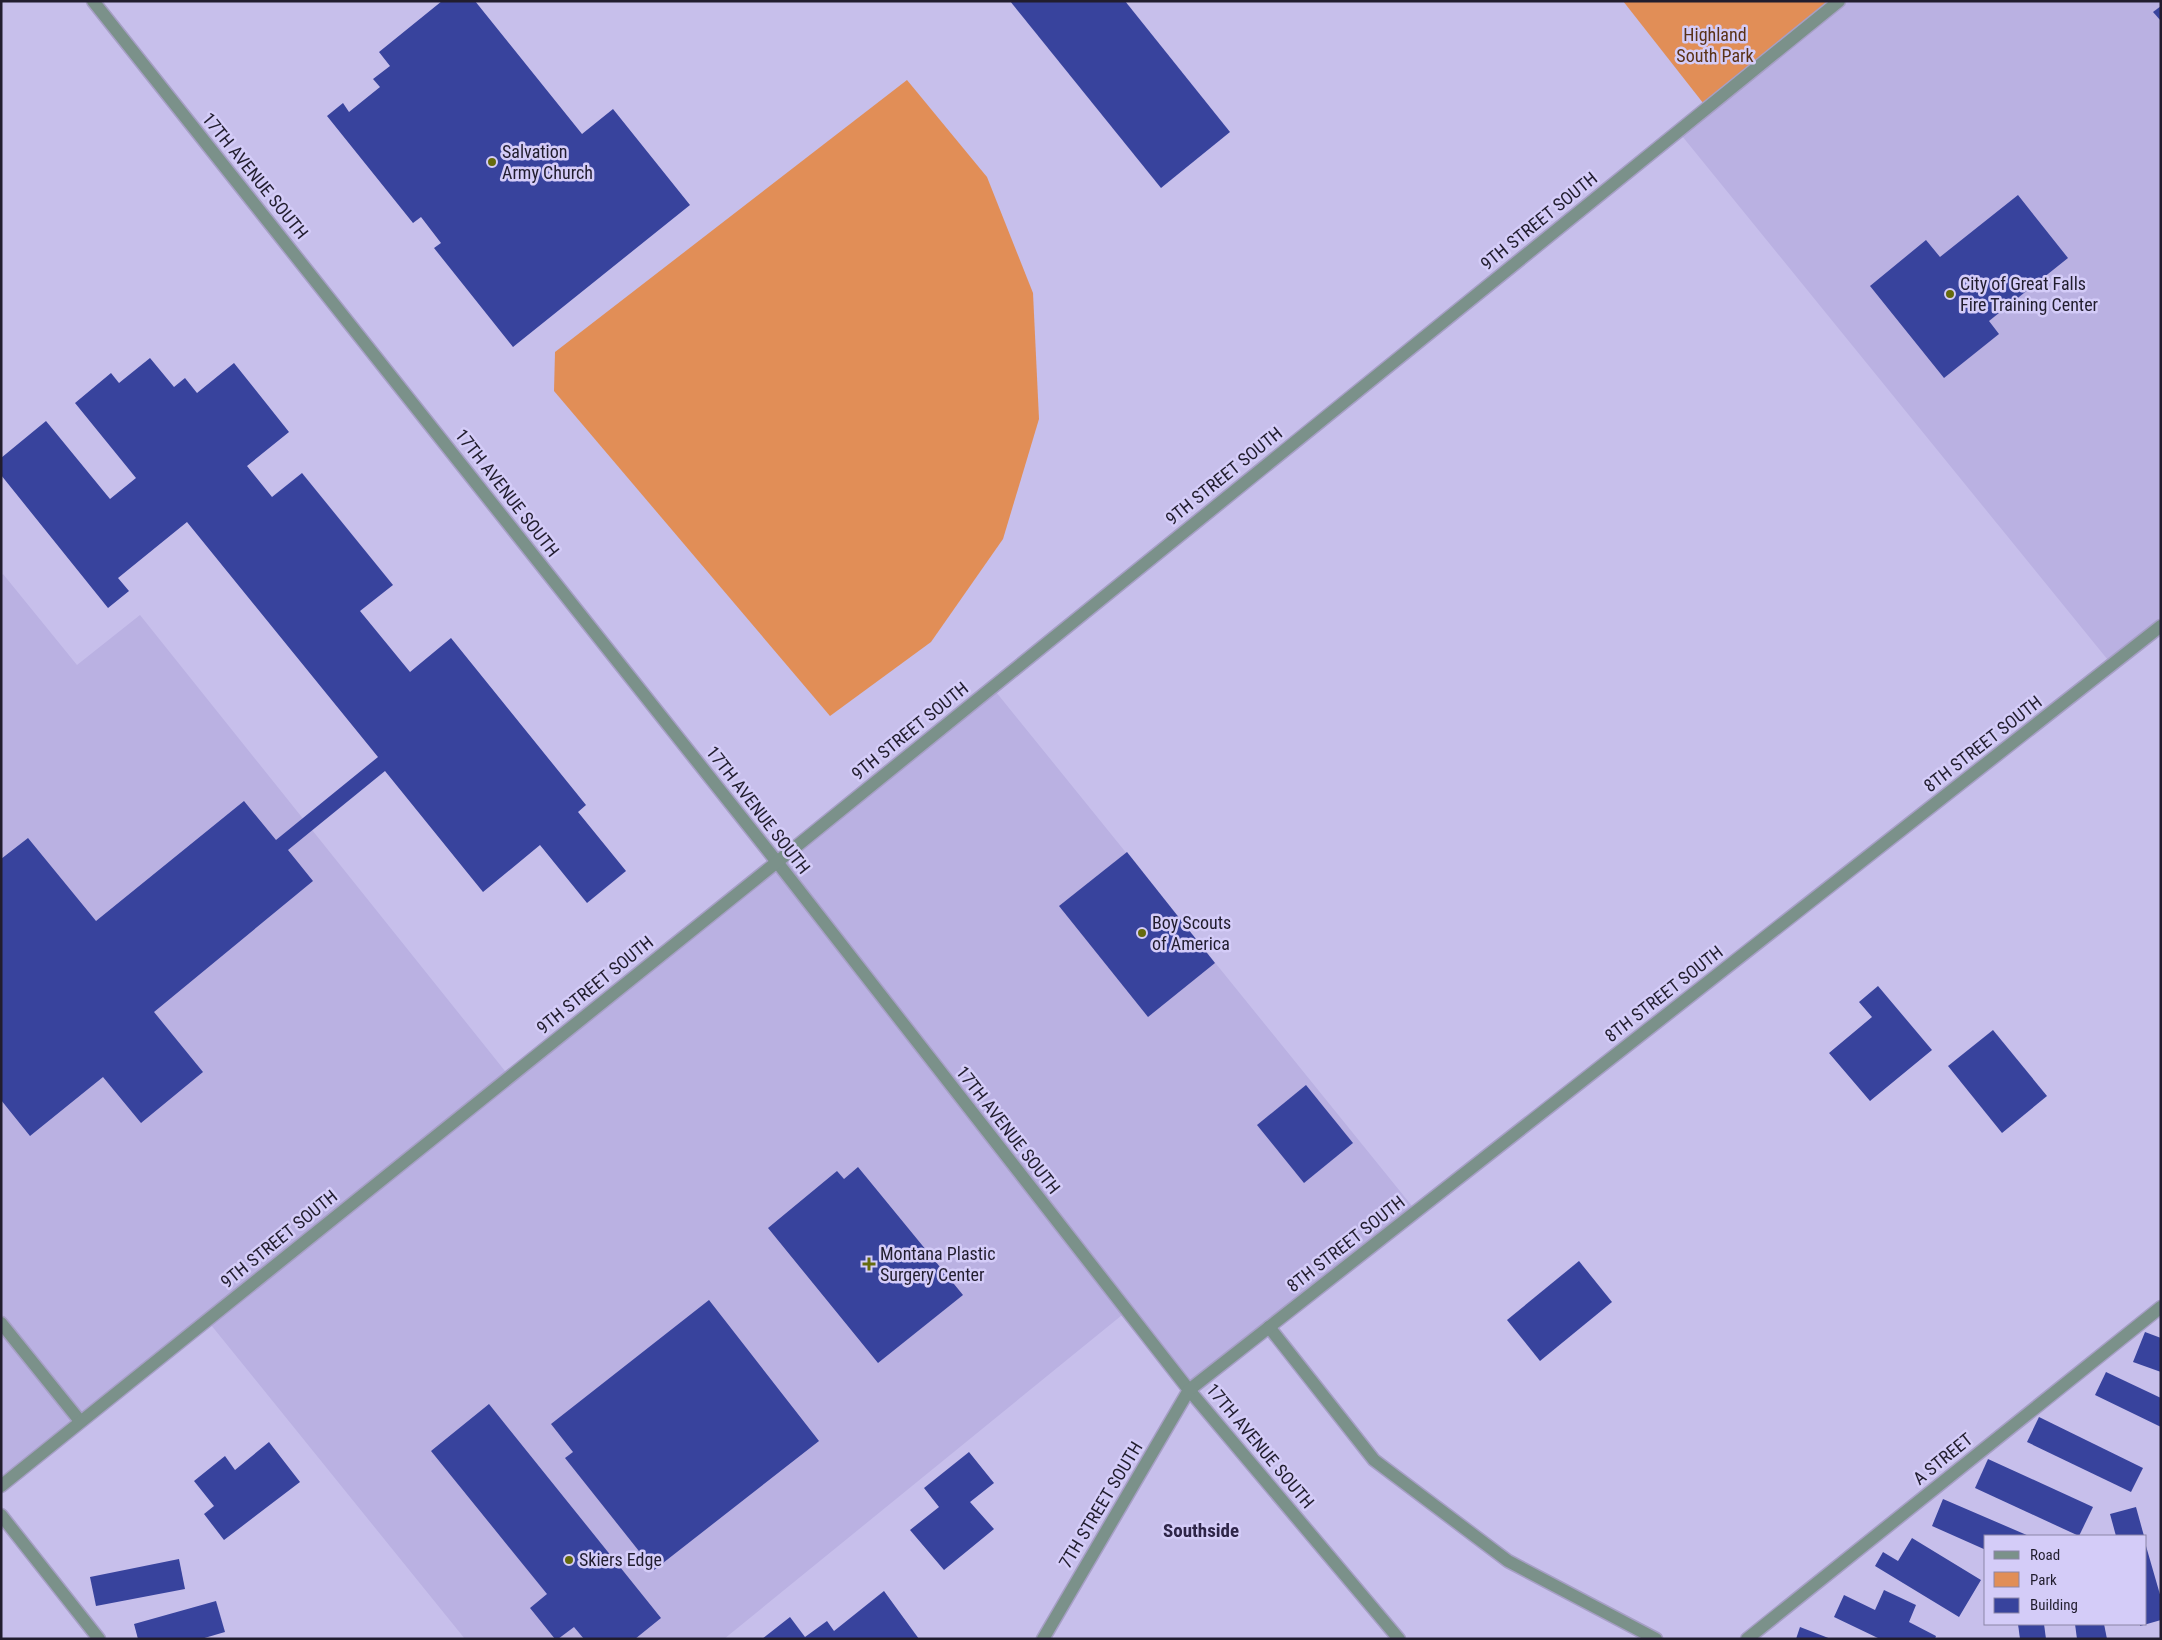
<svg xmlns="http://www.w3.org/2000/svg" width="2162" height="1640" viewBox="0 0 2162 1640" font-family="'Roboto Condensed',sans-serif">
	<rect width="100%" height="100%" fill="#c7bfeb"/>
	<g fill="#bab1e2">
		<polygon points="1839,1 2161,1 2161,626 2112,665 1678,131"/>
		<polygon points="3,574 77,665 140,615 509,1076 992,687 1416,1211 1189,1390 1127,1311 724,1639 465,1639 207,1320 1,1486 1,576"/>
	</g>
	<g fill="#e18e57">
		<polygon points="1623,1 1839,1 1707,108"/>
		<polygon points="907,80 987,177 1033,293 1039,419 1003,539 931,642 830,716 554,391 555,352"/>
	</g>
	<g fill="#38439d">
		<polygon points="442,1 475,1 582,134 613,109 690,205 513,347 434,248 441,243 421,217 413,223 327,116 343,103 349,112 380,87 373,79 390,66 379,52"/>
		<polygon points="1010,1 1125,1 1230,132 1161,188"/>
		<polygon points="2161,6 2161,21 2153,12"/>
		<polygon points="2018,195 2068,258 1989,321 1999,334 1944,378 1870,286 1926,240 1940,257"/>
		<polygon points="150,358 174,387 185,378 197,393 234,363 289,432 247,466 272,497 302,473 393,585 360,611 410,672 451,638 586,805 578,812 626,871 587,903 540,845 483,892 385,771 288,850 313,881 154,1012 203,1072 141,1123 103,1077 30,1136 1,1100 1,859 28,838 96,921 244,801 276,840 378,757 187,522 118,578 129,591 108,608 1,475 1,458 46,421 110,499 136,478 75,403 111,373 119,383"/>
		<polygon points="1127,852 1215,963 1148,1017 1059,906"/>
		<polygon points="1878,986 1932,1050 1870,1101 1829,1053 1872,1017 1859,1002"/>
		<polygon points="1993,1030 2047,1096 2002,1133 1948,1066"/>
		<polygon points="1306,1085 1353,1143 1304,1183 1257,1125"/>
		<polygon points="858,1167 963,1295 878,1363 768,1228 837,1171 844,1179"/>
		<polygon points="1579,1261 1612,1302 1540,1361 1507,1320"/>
		<polygon points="709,1300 819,1441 654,1570 565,1458 573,1452 551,1424"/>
		<polygon points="2145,1332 2161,1338 2161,1372 2133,1362"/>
		<polygon points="2106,1372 2161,1398 2161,1427 2095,1395"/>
		<polygon points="489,1404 661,1618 635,1639 584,1639 574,1627 558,1639 555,1639 530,1608 547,1594 431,1451"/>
		<polygon points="2039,1417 2143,1468 2131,1492 2027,1442"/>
		<polygon points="269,1442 300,1482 224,1540 204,1514 214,1506 194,1481 225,1456 235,1470"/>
		<polygon points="969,1452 994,1483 970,1502 994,1529 944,1570 910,1530 939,1507 924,1488"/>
		<polygon points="1988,1459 2093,1507 2079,1536 1975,1488"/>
		<polygon points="1943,1499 2029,1536 1986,1536 1986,1550 1932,1526"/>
		<polygon points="2136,1507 2144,1536 2116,1536 2110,1514"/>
		<polygon points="1912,1538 1981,1580 1959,1617 1875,1566 1883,1552 1898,1561"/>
		<polygon points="2146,1546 2161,1598 2161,1620 2140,1626 2140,1624 2146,1624"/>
		<polygon points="179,1559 185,1589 96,1606 90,1577"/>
		<polygon points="1884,1590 1916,1605 1909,1622 1936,1636 1935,1639 1880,1639 1834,1617 1844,1595 1875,1610"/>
		<polygon points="884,1591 919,1639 762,1639 790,1617 805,1637 827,1621 834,1631"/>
		<polygon points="216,1601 225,1632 201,1639 138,1639 134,1624"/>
		<polygon points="2018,1624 2044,1624 2046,1639 2020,1639"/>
		<polygon points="2075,1624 2104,1624 2107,1639 2077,1639"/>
		<polygon points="1800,1627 1831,1639 1796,1639"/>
	</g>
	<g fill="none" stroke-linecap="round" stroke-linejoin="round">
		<g stroke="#a69fc5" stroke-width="15">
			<g id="minor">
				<polyline points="93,1 777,862 1189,1390 1399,1639"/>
				<polyline points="1,1323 80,1421"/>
				<polyline points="1269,1327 1374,1460 1508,1561 1656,1639"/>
				<polyline points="1,1486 777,862 1839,1"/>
				<polyline points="1,1515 99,1639"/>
				<polyline points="1043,1639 1189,1390 2161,626"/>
				<polyline points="1747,1639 2161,1307"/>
			</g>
		</g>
		<use href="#minor" stroke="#7b918a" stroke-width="12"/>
	</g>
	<g fill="#666b0e" stroke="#d4ccf8" stroke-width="2">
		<circle cx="492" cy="162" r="5"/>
		<circle cx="1950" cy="294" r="5"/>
		<circle cx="1142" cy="933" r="5"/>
		<path d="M866.5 1256.5h5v5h5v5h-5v5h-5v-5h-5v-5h5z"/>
		<circle cx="569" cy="1560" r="5"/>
	</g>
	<g text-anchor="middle" stroke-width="5" stroke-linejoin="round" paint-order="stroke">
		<g font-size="18" fill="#5a3217" stroke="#d4ccf8">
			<text x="1715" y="41">Highland<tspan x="1715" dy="21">South Park</tspan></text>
		</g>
		<g font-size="18" fill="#211d2e" stroke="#d4ccf8" text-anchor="start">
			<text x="502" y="158">Salvation<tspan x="502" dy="21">Army Church</tspan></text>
			<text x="1960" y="290">City of Great Falls<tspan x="1960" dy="21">Fire Training Center</tspan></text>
			<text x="1152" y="929">Boy Scouts<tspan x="1152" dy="21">of America</tspan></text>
			<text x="880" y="1260">Montana Plastic<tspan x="880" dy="21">Surgery Center</tspan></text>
			<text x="579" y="1566">Skiers Edge</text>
		</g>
		<g font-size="18" fill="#211d2e" stroke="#d4ccf8">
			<text transform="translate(255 176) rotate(51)" y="6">17TH AVENUE SOUTH</text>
			<text transform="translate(1539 221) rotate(-39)" y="6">9TH STREET SOUTH</text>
			<text transform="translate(1224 476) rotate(-39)" y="6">9TH STREET SOUTH</text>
			<text transform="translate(507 493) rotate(52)" y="6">17TH AVENUE SOUTH</text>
			<text transform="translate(910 731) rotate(-39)" y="6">9TH STREET SOUTH</text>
			<text transform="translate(1983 744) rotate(-38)" y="6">8TH STREET SOUTH</text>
			<text transform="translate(758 810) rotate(52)" y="6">17TH AVENUE SOUTH</text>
			<text transform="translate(595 985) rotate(-39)" y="6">9TH STREET SOUTH</text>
			<text transform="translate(1664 994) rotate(-38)" y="6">8TH STREET SOUTH</text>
			<text transform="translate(1008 1130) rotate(52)" y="6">17TH AVENUE SOUTH</text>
			<text transform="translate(279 1239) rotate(-39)" y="6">9TH STREET SOUTH</text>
			<text transform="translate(1346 1244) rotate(-38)" y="6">8TH STREET SOUTH</text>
			<text transform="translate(1260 1446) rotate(50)" y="6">17TH AVENUE SOUTH</text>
			<text transform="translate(1943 1459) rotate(-39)" y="6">A STREET</text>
			<text transform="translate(1101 1505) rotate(-59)" y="6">7TH STREET SOUTH</text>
		</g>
		<g font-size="19" font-weight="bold" fill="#2e2548" stroke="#d4ccf8">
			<text x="1201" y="1537">Southside</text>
		</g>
	</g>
	<rect width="2162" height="1640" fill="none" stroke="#211d2e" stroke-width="5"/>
	<rect x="1984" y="1535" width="162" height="90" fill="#d4ccf8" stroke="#8c86a7"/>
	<rect x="1994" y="1551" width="25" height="8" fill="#7b918a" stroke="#8c86a7"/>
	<text x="2030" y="1560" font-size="15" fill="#211d2e">Road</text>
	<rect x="1994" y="1572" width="25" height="15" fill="#e18e57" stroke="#8c86a7"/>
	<text x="2030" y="1585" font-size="15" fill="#211d2e">Park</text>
	<rect x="1994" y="1598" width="25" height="15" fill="#38439d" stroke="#8c86a7"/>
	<text x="2030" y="1610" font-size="15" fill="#211d2e">Building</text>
</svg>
